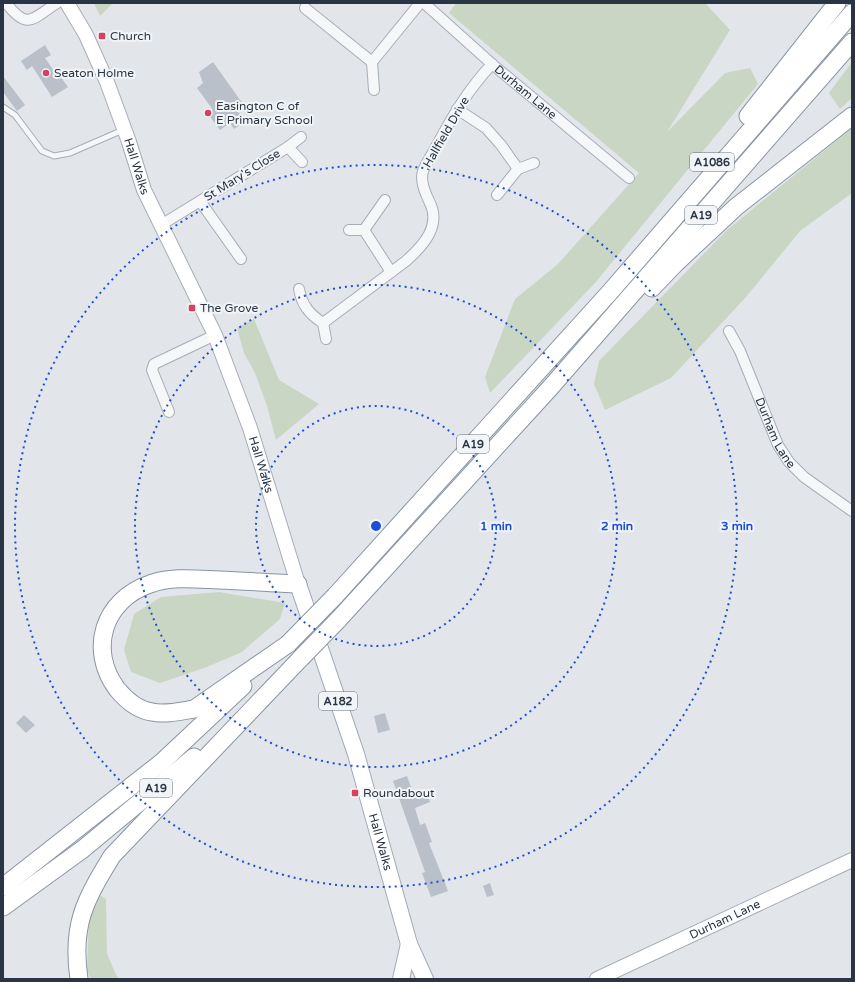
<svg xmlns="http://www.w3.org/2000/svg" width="855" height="982" viewBox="0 0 855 982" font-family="'Varela Round',sans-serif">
	<rect width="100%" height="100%" fill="#e2e6eb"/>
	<g fill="#c9d6c3">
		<polygon points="94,3 113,3 100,16"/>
		<polygon points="456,3 705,3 730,30 667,132 725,73 750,68 758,84 595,283 490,393 485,377 515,299 558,264 639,173 449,13"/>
		<polygon points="852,62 852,98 840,109 829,93"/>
		<polygon points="852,128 852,193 800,231 746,297 671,378 605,410 594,384 599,361 727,230"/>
		<polygon points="254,319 279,380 319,404 276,440 267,406 255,373 244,353 237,328"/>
		<polygon points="219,592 285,603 280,619 242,652 207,667 160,683 131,672 124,650 134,614 161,597"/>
		<polygon points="98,894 106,899 107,954 118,979 91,979 87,971 89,914"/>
	</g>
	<g fill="#b9c0ca">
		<polygon points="45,45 51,55 45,58 58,77 60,76 68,87 52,97 32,66 27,70 21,61"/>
		<polygon points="213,62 243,104 236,109 245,121 234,129 230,123 220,130 208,114 213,110 197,88 203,83 199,72"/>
		<polygon points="3,76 25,105 17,111 3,92"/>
		<polygon points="385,713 390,730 378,733 374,716"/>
		<polygon points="24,715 35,725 26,733 16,723"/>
		<polygon points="407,776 415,798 427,793 430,802 415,808 420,825 425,823 432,842 429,843 448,891 431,897 422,873 425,872 393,781"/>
		<polygon points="490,883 494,895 487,897 483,886"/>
	</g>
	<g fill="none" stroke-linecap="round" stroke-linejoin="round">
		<g stroke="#a7adb6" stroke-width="7">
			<polyline id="service" points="3,107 15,115 42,151 54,156 70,153 123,130"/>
		</g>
		<g stroke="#a7adb6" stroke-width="12">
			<g id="minor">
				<path d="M6,3C28,31 32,19 57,3"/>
				<path id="s1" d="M424,3L492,64L629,178"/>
				<polyline points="305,8 372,62 374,90"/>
				<polyline points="372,62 420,3"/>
				<polyline points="457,109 486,128 501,145 518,169"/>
				<polyline points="288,147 301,137"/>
				<polyline points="497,195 518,169 534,163"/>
				<polyline points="200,201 241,259"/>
				<polyline points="161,225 288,147 302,162"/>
				<polyline points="349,230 364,230 385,200"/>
				<polyline points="364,230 391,272"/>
				<path d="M299,289C302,305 309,314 323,323L326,339"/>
				<path d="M323,323L406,261C424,245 442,225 429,201C425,192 420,181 423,171C426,163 432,155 436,147C453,115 468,90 492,64"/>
				<path id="s2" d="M729,331L740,351L778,445L789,462L804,477L852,511"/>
				<polyline points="169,412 152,370 154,364 215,335"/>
			</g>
		</g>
		<g stroke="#a7adb6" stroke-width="16">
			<g id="secondary">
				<path id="s3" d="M67,3L86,35L107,82L129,142L144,190L215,335L250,428L298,584"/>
				<path id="s4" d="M597,979L852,860"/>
			</g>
		</g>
		<g stroke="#a1acb8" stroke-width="18">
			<g id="primary">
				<path id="s5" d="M298,584L356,754L409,944L425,979"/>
				<polyline points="401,979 409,944"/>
			</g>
		</g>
		<g stroke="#8995a3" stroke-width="19">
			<g id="trunk">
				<polyline points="748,116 837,3"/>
				<polyline points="652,288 676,263 736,207 852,116"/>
				<polyline points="335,596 610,292 852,13"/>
				<polyline points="338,620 550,388 852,42"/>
				<path d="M288,644L194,709C181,711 165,715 152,712C138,710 126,700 117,689C88,650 103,600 150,584C171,576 196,579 219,580C245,581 272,583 298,584"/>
				<polyline points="3,887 162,762 243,686"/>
				<polyline points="3,907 83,849 194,757"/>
				<path d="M79,979C71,925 85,900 112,856L301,658"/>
			</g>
		</g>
		<use href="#service" stroke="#f5f7f9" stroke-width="5"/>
		<use href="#minor" stroke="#f5f7f9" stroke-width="10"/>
		<use href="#secondary" stroke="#fff" stroke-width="14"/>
		<use href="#primary" stroke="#fff" stroke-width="16"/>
		<use href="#trunk" stroke="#fff" stroke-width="17"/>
		<g stroke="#8995a3" stroke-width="19" stroke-linecap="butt">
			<g id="trunk-bridge">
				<polyline points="288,644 335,596"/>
				<polyline points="301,658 338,620"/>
			</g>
		</g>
		<use href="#trunk-bridge" stroke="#fff" stroke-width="17"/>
	</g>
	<g fill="none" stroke="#1d4ed8" stroke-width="2" stroke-dasharray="2 4">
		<circle cx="376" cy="526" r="120"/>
		<circle cx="376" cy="526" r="241"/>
		<circle cx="376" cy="526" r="361"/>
	</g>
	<g fill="#d74161" stroke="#f2f5f8" stroke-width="1.5">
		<rect x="98" y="32" width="8" height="8" rx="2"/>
		<circle cx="46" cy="73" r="4"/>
		<circle cx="208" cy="113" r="4"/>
		<rect x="188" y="304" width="8" height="8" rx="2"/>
		<rect x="351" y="789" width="8" height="8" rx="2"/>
	</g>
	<g text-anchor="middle" stroke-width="4" stroke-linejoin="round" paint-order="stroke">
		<g fill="#f2f5f8" stroke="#656f7b" stroke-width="1">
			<rect x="690" y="153" width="44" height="18" rx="3"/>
			<rect x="685" y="206" width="32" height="18" rx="3"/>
			<rect x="457" y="435" width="32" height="18" rx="3"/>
			<rect x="319" y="692" width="38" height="18" rx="3"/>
			<rect x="140" y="779" width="32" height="18" rx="3"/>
		</g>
		<g font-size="11" font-weight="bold" fill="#293545">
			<text x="712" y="166">A1086</text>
			<text x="701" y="219">A19</text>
			<text x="473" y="448">A19</text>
			<text x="338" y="705">A182</text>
			<text x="156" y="792">A19</text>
		</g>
		<g font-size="12" fill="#293545" stroke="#f2f5f8" text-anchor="start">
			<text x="110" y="40">Church</text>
			<text x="54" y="77">Seaton Holme</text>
			<text x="216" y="110">Easington C of<tspan x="216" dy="14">E Primary School</tspan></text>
			<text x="200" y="312">The Grove</text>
			<text x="363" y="797">Roundabout</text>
		</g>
		<g font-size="12" fill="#293545" stroke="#f2f5f8">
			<text dy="4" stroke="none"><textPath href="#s1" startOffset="135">Durham Lane</textPath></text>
			<text transform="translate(446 132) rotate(-60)" y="4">Hallfield Drive</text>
			<text dy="4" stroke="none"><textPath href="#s3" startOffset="178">Hall Walks</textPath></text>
			<text transform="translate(242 175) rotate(-32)" y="4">St Mary's Close</text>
			<text dy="4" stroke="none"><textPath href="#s2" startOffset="112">Durham Lane</textPath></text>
			<text dy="4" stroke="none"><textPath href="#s3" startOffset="502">Hall Walks</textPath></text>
			<text dy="4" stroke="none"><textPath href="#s5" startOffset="271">Hall Walks</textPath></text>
			<text dy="4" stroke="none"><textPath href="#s4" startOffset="141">Durham Lane</textPath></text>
		</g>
	</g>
	<circle cx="376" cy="526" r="6" fill="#1d4ed8" stroke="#f2f5f8" stroke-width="2"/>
	<g font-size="12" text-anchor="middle" font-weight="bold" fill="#1d4ed8" stroke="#f2f5f8" stroke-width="4" stroke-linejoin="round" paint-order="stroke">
		<text x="496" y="530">1 min</text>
		<text x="617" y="530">2 min</text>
		<text x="737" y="530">3 min</text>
	</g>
	<rect width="855" height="982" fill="none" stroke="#293545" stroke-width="8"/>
</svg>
